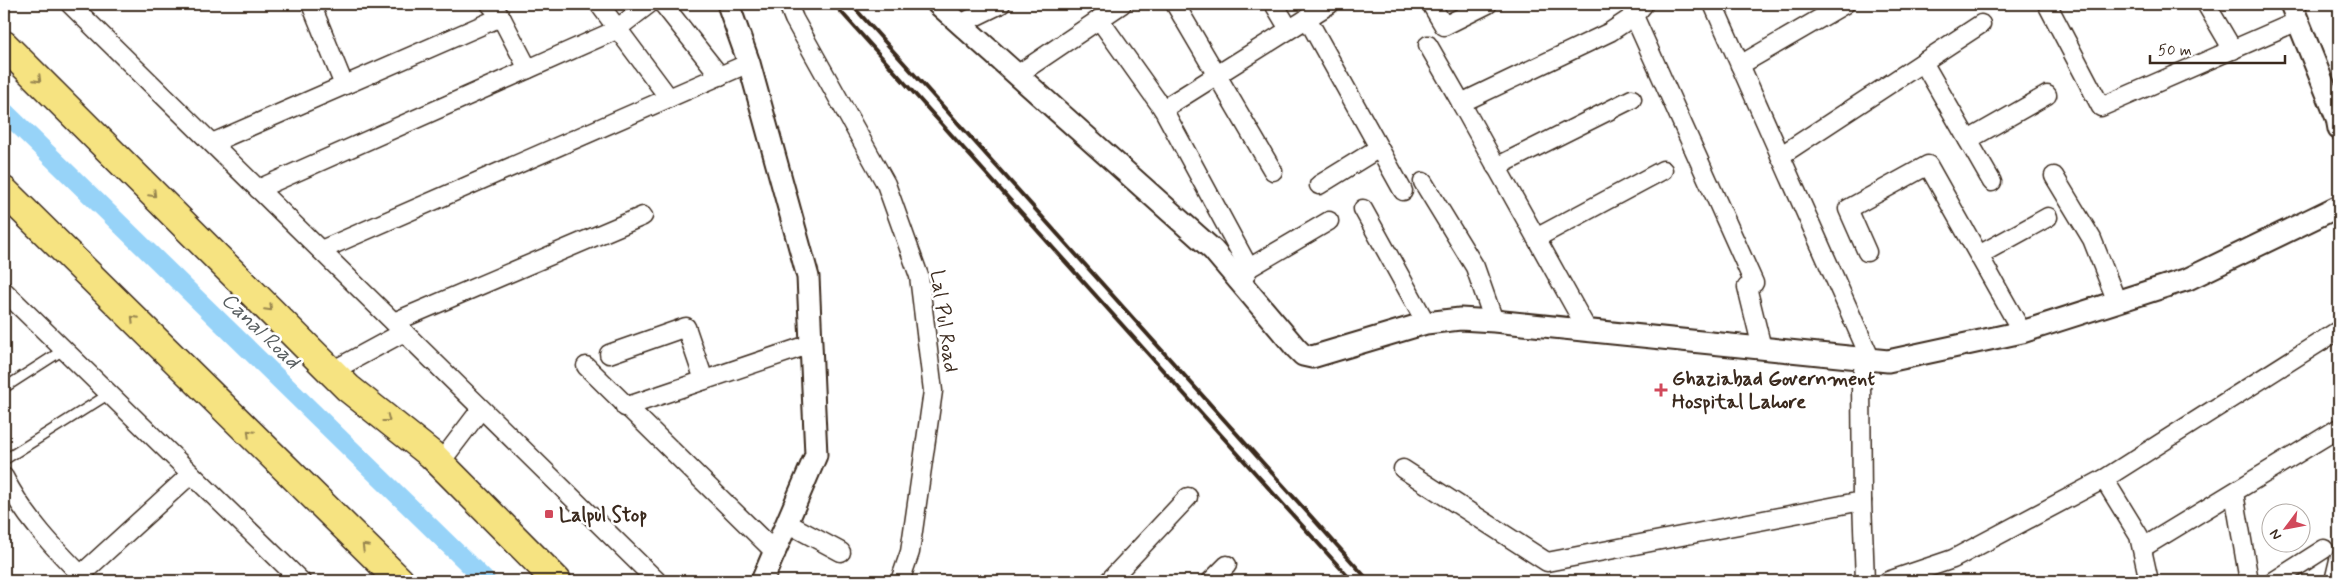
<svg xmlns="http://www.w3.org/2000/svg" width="2343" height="585" viewBox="0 0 2343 585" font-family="Mynerve,sans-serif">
	<rect width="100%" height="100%" fill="#fff"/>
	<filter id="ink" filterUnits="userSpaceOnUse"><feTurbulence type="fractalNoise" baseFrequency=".02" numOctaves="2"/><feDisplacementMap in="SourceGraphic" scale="10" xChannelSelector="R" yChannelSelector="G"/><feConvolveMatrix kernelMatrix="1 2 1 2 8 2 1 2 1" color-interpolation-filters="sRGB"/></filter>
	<g filter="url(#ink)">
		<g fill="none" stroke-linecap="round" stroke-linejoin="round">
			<polyline stroke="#97d3f8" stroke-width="19" points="4,111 486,581"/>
			<g stroke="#3b2a1e" stroke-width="12">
				<g id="service">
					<polyline points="4,388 63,350"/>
					<polyline points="4,460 109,394"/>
				</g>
			</g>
			<g stroke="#3b2a1e" stroke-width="21">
				<g id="minor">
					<polyline points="70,4 657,581"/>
					<polyline points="311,4 344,85"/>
					<polyline points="490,4 501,17 528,69"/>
					<polyline points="599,4 669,98"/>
					<polyline points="663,4 720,76"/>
					<polyline points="788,4 794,19 886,184 919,276 933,391 910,552 900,581"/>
					<polyline points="1175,4 1273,171"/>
					<polyline points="1274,4 1289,29"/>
					<polyline points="1431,4 1444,26 1488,4"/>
					<polyline points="1644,4 1634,16 1754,283 1747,287 1762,348"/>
					<polyline points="1713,4 1871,360 1863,371 1861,380 1862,501 1865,581"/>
					<polyline points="2047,4 2101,107 2298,21"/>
					<polyline points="2206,4 2233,50"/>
					<polyline points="1307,18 1403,191"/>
					<polyline points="1099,19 1163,109"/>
					<polyline points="960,24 1001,4"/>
					<polyline points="1428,45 1463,106"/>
					<polyline points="1923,62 1992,182"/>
					<polyline points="1740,65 1845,4"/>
					<polyline points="1017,75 1122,4"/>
					<polyline points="1968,140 2047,95"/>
					<polyline points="212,143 501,17"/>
					<polyline points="1780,156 1981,24"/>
					<polyline points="1496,167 1632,99"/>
					<polyline points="2054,176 2092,239 2117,302"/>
					<polyline points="1423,182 1475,267 1494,321"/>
					<polyline points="1319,185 1379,148"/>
					<polyline points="258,189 614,31 649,4"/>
					<polyline points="1363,209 1426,323"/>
					<polyline points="1536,238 1663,170"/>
					<polyline points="321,250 749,63"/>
					<polyline points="1867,252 1848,209 1928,165 2022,332"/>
					<polyline points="1979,255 2048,217"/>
					<polyline points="1249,268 1329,221"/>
					<polyline points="1242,282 1249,268 1163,109 1330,4"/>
					<polyline points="4,291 301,581"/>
					<polyline points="394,322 643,216"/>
					<polyline points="1588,331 1461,103 1610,32 1634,16"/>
					<polyline points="609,354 686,327 704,380"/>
					<polyline points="586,366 776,553"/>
					<polyline points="332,371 404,332"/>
					<polyline points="625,407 811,344"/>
					<polyline points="440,463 481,409"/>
					<polyline points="1403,469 1547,562 1862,501"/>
					<path d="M4,477C25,518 55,549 87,581"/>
					<polyline points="2104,479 2139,536 2149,581"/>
					<polyline points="2234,493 2249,581"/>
					<polyline points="787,523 841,552"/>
					<polyline points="2142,548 2339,428"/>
					<polyline points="74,581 191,474"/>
					<polyline points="1109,581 1188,497"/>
					<polyline points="1211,581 1227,565"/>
					<polyline points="1888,581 1953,559 2104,479 2339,330"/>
					<polyline points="2274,581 2324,549"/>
					<polyline points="2334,581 2339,560"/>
				</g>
			</g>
			<g stroke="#3b2a1e" stroke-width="25">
				<g id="tertiary">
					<polyline points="728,4 749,63 808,277 816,455 762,581"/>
					<polyline points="938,4 1213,250 1296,348 1303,355 1312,357 1426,323 1460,319 1494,321 1888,361 2022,332 2188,279 2339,206"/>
					<polyline points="2291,4 2337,118 2339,129"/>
				</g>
			</g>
			<g stroke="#3b2a1e" stroke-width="31">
				<g id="trunk">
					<polyline points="4,45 348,388 432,455 557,581"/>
					<polyline points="4,191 400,581"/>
				</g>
			</g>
			<use href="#service" stroke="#fff" stroke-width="9"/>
			<use href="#minor" stroke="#fff" stroke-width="18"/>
			<use href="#tertiary" stroke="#fff" stroke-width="21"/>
			<use href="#trunk" stroke="#f6e381" stroke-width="28"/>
			<g stroke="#3b2a1e" stroke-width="4">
				<polyline points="834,4 1352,581"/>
				<polyline points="851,4 1369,581"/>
			</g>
		</g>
		<defs><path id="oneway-chevron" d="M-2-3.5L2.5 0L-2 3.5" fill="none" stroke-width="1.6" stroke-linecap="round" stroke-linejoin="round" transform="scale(1.25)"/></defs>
		<g stroke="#988650">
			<use href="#oneway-chevron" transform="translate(38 79) rotate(45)"/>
			<use href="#oneway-chevron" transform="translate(153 194) rotate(45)"/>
			<use href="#oneway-chevron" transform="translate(269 308) rotate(45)"/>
			<use href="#oneway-chevron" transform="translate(134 319) rotate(-135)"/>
			<use href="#oneway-chevron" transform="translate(387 419) rotate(37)"/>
			<use href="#oneway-chevron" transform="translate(250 433) rotate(-135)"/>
			<use href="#oneway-chevron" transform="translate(365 547) rotate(-135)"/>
		</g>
	</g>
	<g fill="#d1495b" stroke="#fff" stroke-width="2">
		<path d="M1658.5 382.5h5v5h5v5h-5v5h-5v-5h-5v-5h5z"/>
		<rect x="544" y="509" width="10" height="10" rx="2.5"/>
	</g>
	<g text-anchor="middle" stroke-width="5" stroke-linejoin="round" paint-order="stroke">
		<g font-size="20" fill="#3b2a1e" stroke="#fff">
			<text transform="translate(945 321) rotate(82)" y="7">Lal Pul Road</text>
		</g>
		<g font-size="20" font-weight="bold" fill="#3b2a1e" stroke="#fff" text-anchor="start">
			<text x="1672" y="385">Ghaziabad Government<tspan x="1672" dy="23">Hospital Lahore</tspan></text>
			<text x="559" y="521">Lalpul Stop</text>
		</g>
		<g font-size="21" font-style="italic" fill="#575d5f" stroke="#fff">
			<text transform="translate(261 330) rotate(44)" y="7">Canal Road</text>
		</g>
	</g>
	<rect width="2343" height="585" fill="none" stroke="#fff" stroke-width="20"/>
	<rect x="10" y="10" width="2323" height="565" fill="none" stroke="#3b2a1e" stroke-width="2" filter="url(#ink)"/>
	<g transform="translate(2286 528) rotate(238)"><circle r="24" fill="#ffffff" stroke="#b1aaa5"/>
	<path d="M0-4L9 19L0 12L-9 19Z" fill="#d1495b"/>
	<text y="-8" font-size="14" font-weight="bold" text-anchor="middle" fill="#3b2a1e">N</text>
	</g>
	<path d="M2150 55v8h135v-8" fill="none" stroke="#3b2a1e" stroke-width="2.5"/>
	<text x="2158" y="55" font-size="15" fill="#3b2a1e" stroke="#ffffff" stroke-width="4" paint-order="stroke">50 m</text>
</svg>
